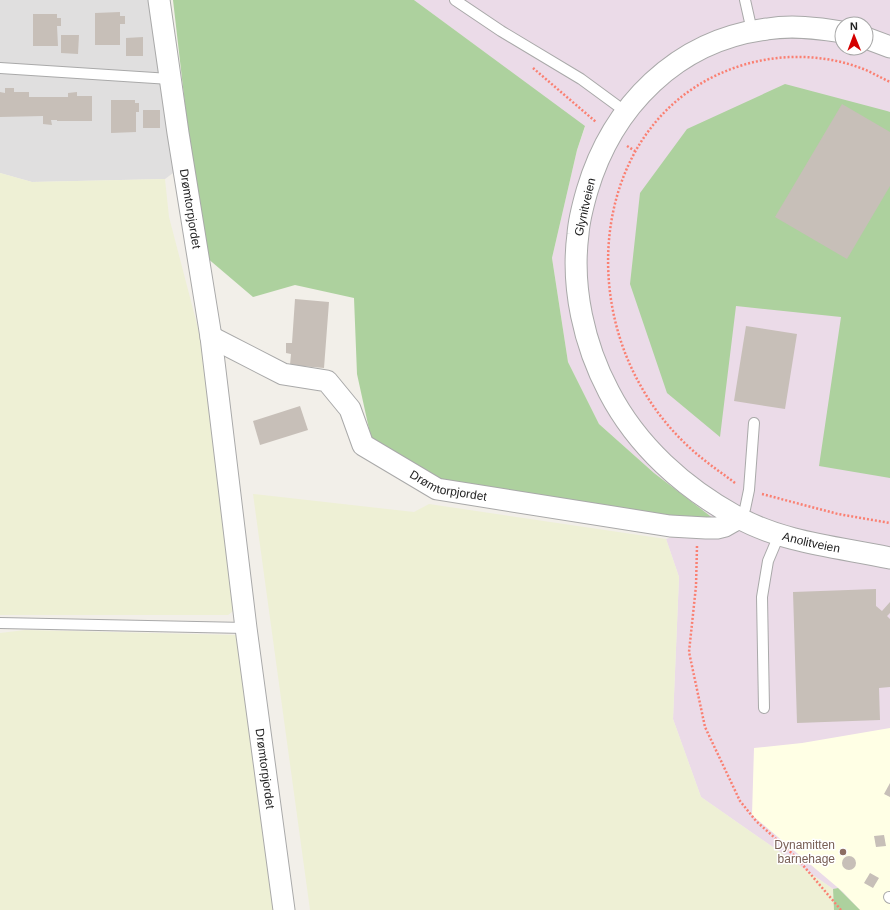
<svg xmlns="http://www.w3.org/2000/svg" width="890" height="910" viewBox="0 0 890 910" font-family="Helvetica,sans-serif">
	<rect width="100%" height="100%" fill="#f2efe9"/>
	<polygon fill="#e0dfdf" points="0,0 170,0 189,161 165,179 32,182 0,173"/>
	<path fill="#ebdbe8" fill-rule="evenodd" d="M414,0H890V910H860L838,888L833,889L701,797L673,719L679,577L666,539L718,522L654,473L599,424L568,362L552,258L577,150L585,127ZM842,24H866V48H842Z"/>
	<polygon fill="#ffffe5" points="890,728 890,910 860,910 843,892 752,815 754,748 802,743"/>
	<g fill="#eef0d5">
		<polygon points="0,173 32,182 165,179 169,217 205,355 242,604 228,615 0,615"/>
		<polygon points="253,494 414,512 429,504 666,539 679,577 673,719 701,797 833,889 834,910 310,910"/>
		<polygon points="25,630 238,635 279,910 0,910 0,633"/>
	</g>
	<g fill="#add19e">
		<polygon points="173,0 414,0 585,126 577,150 552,258 568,362 599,424 654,473 718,522 511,493 440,481 371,438 357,374 354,298 295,285 253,297 206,257 194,183"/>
		<polygon points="785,84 887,111 890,112 890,478 819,466 841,317 736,306 720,437 667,393 630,284 640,193 687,129"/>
		<polygon points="838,888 860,910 834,910 833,889"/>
	</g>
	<g fill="#c7bfb8">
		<polygon points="120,12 120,16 125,16 125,24 120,24 120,45 95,45 95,13"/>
		<polygon points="33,14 57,14 57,18 61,18 61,26 57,26 58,46 33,46"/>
		<polygon points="61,35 79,35 78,54 61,53"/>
		<polygon points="143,37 143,56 126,56 126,38"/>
		<polygon points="5,88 14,88 14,92 29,92 29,97 68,97 68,93 77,92 77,96 92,96 92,121 57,121 57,120 51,120 52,125 43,124 43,116 0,117 0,92 5,93"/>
		<polygon points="111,100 135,100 135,103 139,103 139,112 136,112 136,132 111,133"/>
		<polygon points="842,104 890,132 890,186 847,259 775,217"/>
		<rect x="143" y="110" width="17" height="18"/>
		<polygon points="295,299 329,302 324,368 290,365 291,354 286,353 286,343 292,343"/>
		<polygon points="746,326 797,334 785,409 734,401"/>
		<polygon points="300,406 308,430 260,445 253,421"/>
		<polygon points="876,589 876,606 882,611 890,602 890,613 887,616 890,619 890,687 879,688 880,720 797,723 793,592"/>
		<polygon points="890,783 890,797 884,794"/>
		<polygon points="884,835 886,846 876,847 874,836"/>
		<circle cx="849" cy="863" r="7"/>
		<polygon points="870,873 879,878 873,888 864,883"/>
	</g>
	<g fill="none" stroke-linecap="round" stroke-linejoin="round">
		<g stroke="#a9a9a9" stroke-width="12">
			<g id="service">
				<polyline points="455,0 501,31 581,79 626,112"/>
				<polyline points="745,0 752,31"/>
				<polyline points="0,68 170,79"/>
				<polyline points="737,517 745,509 749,490 754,423"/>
				<polyline points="0,623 246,628"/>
				<polyline points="764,708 762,597 768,561 779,535"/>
				<polyline points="889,897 890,898"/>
			</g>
		</g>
		<g stroke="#a9a9a9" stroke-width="23">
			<g id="minor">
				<path id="s1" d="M159,0L178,133L211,337L246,628L284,910"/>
				<path id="s2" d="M842,32C817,28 792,25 767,29C677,40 612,106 587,191C583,205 579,219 578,234C571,287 584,345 609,392C637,446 684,488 737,517C784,543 838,547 890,558"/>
				<polyline points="866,38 890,47"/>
				<path id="s3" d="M211,337L283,374L327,381L350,409L363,445L437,489L670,526L706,528H717L725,526L732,522L737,517"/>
			</g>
		</g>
		<g stroke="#fa8072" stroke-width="2.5" stroke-dasharray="2 2" stroke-linecap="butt">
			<polyline points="533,68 596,122"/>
			<polyline points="627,146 635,151"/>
			<path d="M735,483C726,476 717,470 708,463C679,441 655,413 638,381C577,268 608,106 743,65C783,53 826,54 866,70C874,74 882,78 890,82"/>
			<polyline points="762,494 838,514 890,523"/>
			<polyline points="697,546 696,586 689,652 705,727 740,801 756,821 796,857 841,910"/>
		</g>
		<use href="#service" stroke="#fff" stroke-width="10"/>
		<use href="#minor" stroke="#fff" stroke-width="21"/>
	</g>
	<circle fill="#8d6e63" stroke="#fff" stroke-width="1.5" cx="843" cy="852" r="4"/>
	<g text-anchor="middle" stroke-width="3" stroke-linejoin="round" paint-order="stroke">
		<g font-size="12" fill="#222" stroke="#fff">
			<text transform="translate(585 207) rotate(-77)" y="4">Glynitveien</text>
			<text dy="4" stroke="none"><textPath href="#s1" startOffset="211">Drømtorpjordet</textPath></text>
			<text dy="4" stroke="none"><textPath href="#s3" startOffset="296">Drømtorpjordet</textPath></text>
			<text dy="4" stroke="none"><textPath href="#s2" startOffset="800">Anolitveien</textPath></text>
			<text dy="4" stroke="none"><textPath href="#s1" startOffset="776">Drømtorpjordet</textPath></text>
		</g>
		<g font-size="12" fill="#785e54" stroke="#fff" text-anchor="end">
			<text x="835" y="849">Dynamitten<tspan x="835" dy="14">barnehage</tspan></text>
		</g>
	</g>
	<g transform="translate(854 36) rotate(359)"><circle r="19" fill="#ffffff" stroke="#a7a7a7"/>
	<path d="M0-3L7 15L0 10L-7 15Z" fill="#d40000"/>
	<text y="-6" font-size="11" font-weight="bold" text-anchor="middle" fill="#222222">N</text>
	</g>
</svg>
